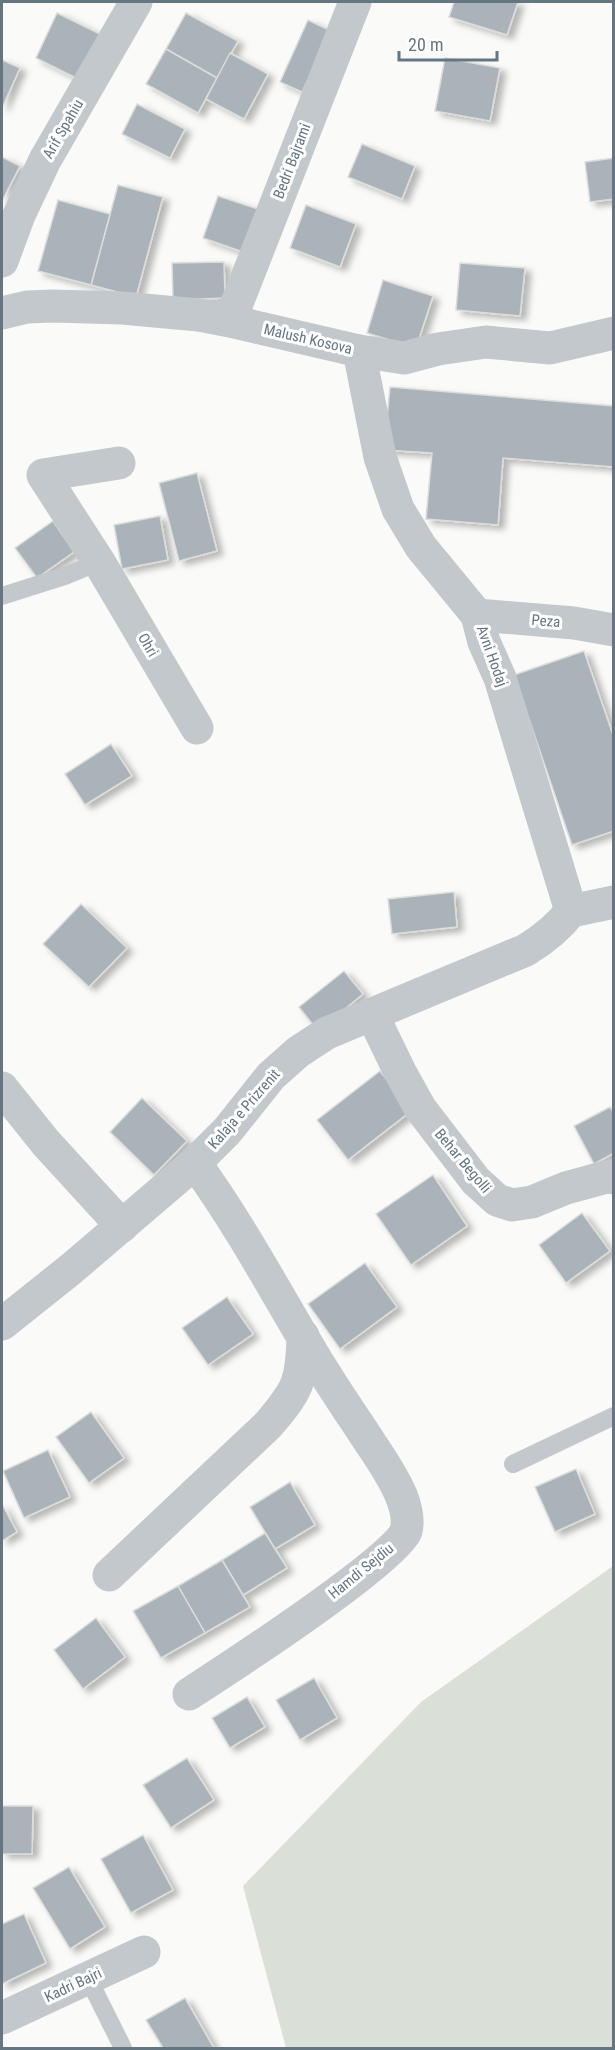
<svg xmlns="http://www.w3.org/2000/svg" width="615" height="2050" viewBox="0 0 615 2050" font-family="'Roboto Condensed',sans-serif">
	<defs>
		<filter id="shadow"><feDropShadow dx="6" dy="4" stdDeviation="3" flood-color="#0004"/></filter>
	</defs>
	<rect width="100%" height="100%" fill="#fafaf8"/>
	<polygon fill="#dadfd7" points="613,1566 613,2048 286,2048 243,1886 421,1702"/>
	<g fill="#aab3b9" stroke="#dcdcda" stroke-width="1.5" filter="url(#shadow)">
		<polygon points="454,2 518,2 507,35 449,17"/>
		<polygon points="57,13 100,34 78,79 36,58"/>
		<polygon points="186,13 238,41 217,78 166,49"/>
		<polygon points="308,20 331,31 302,92 280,82"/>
		<polygon points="166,49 217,78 198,113 146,84"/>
		<polygon points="230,53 268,74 244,119 206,99"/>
		<polygon points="445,58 500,68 490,121 435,111"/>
		<polygon points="2,60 20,68 2,108"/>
		<polygon points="137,104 185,129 170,158 122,134"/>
		<polygon points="362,144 415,166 402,199 348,177"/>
		<polygon points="2,157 20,166 2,201"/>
		<polygon points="614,158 614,199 590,202 585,162"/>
		<polygon points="118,185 163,197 136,297 91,285"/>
		<polygon points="218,196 261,210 246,253 203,238"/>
		<polygon points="58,200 110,214 91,285 38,271"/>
		<polygon points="306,205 356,224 340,267 290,248"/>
		<polygon points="224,262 225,298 173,300 172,263"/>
		<polygon points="460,263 525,268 520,316 456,310"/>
		<polygon points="383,280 433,296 416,348 367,333"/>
		<polygon points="390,387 614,406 614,467 503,458 498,525 426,519 432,453 384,450"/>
		<polygon points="197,473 217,551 179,561 159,483"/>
		<polygon points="160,516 168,560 122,569 114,525"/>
		<polygon points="53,521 74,552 37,578 15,548"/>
		<polygon points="584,651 614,738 614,831 572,845 514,675"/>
		<polygon points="111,744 132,776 85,805 65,774"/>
		<polygon points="454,892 457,927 392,934 388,899"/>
		<polygon points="81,904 127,948 89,987 43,944"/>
		<polygon points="344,971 363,994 318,1031 299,1007"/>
		<polygon points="380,1071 411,1111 348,1160 317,1120"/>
		<polygon points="142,1098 187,1141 154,1175 110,1132"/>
		<polygon points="610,1107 614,1113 614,1153 594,1164 574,1126"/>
		<polygon points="433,1175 467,1226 411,1265 376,1214"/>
		<polygon points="582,1213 610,1251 566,1283 539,1245"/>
		<polygon points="365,1263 397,1307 340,1349 308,1304"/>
		<polygon points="227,1297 253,1334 208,1365 182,1328"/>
		<polygon points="91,1412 124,1458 89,1483 56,1437"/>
		<polygon points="48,1450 70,1497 24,1518 3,1471"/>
		<polygon points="576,1469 595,1514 555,1532 535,1487"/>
		<polygon points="290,1482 315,1525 275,1549 250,1507"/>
		<polygon points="2,1504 17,1532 2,1541"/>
		<polygon points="265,1533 287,1568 243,1595 222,1560"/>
		<polygon points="222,1560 250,1607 205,1633 178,1586"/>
		<polygon points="178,1586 205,1633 161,1658 133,1611"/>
		<polygon points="96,1618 125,1657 83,1689 54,1650"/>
		<polygon points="314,1678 337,1718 300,1740 276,1700"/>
		<polygon points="247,1697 265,1727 230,1748 212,1718"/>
		<polygon points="187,1758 214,1800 171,1828 143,1785"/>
		<polygon points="2,1806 33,1806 32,1854 2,1854"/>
		<polygon points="143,1835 173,1890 131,1913 101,1859"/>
		<polygon points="69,1867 105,1927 70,1949 33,1888"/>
		<polygon points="24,1914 46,1963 2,1984 2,1924"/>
		<polygon points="185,1998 214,2048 163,2048 146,2020"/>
	</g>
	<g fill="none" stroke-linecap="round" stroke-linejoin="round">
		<g stroke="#c3c8cc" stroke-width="18">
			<polyline points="2,596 65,576 99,562"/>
			<polyline points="513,1464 614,1416"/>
			<polyline points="88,1978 123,2048"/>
		</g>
		<g stroke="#c3c8cc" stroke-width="33">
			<polyline points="2,261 19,215 45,160 136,2"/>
			<polyline points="2,313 27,307 53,306 122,308 199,315 230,321 359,351 404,358 438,349 486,342 550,348 614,333"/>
			<polyline points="230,321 355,2"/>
			<polyline points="359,351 380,457 398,509 421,547 477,615 484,642 500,678 571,911"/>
			<polyline points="119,463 43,475 99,562 197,728"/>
			<polyline points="477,615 574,623 614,630"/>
			<polyline points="372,1014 399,1070 420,1108 476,1181 497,1200 512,1205 532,1202 566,1188 610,1176 614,1178"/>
			<polyline points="2,1088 46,1143 122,1226"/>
			<path d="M2,1324L71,1269L195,1163L227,1131L271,1076L298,1052L327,1033L526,950C544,939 558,928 571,911L614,902"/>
			<path d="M109,1575L268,1425C298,1390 302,1382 303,1336"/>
			<path d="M189,1694C223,1672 398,1558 406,1531C409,1520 405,1505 401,1495C393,1477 382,1460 371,1444C352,1415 332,1386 314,1356C275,1291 240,1225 195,1163"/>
			<polyline points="2,2018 144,1952"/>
		</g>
	</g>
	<g text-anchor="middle" stroke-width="6" stroke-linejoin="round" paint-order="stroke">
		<g font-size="15" fill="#657683" stroke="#fff">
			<text transform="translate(63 129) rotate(-60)" y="5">Arif Spahiu</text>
			<text transform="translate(292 161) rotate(-69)" y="5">Bedri Bajrami</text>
			<text transform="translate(308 339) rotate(13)" y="5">Malush Kosova</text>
			<text transform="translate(546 621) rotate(5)" y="5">Peza</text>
			<text transform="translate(148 645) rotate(60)" y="5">Ohri</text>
			<text transform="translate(492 656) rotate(70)" y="5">Avni Hodaj</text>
			<text transform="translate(244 1109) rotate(-49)" y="5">Kalaja e Prizrenit</text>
			<text transform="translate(463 1161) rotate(50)" y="5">Behar Begolli</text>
			<text transform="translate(361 1571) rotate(-39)" y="5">Hamdi Sejdiu</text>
			<text transform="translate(73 1985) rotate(-25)" y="5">Kadri Bajri</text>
		</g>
	</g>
	<rect width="615" height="2050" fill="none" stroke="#657683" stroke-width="6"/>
	<path d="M399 51v9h98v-9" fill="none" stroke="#657683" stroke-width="3"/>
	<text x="408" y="51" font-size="18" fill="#657683" stroke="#ffffff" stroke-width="4.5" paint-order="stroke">20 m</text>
</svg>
